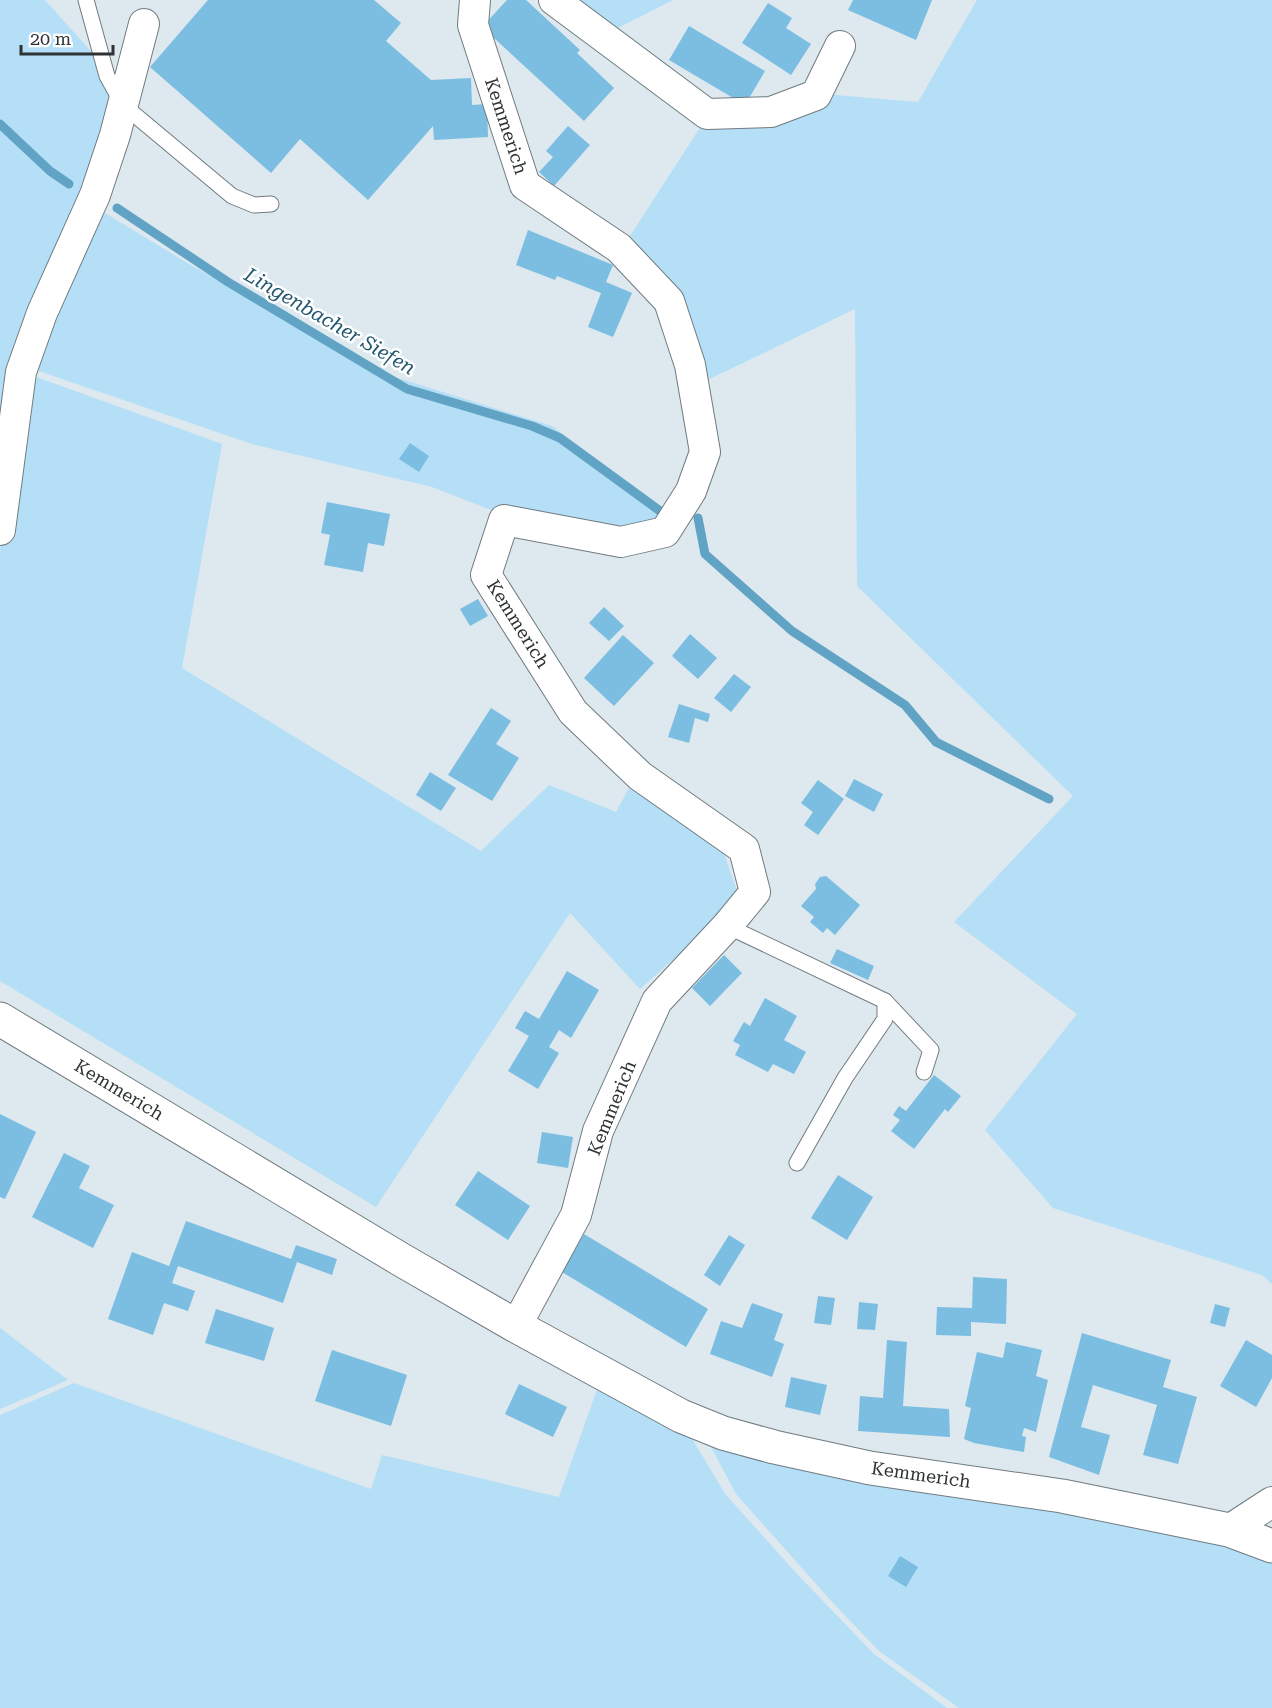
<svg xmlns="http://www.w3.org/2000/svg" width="1272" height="1708" viewBox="0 0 1272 1708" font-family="'Roboto Serif',serif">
	<rect width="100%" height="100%" fill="#dde8ef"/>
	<g fill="#b4dff7">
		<polygon points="0,0 45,0 121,85 88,187 0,501"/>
		<polygon points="563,0 673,0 608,33"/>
		<polygon points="977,0 1272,0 1272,1284 1262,1275 1053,1208 985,1130 1077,1014 954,922 1073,796 857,586 855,309 697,385 674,301 634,240 630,236 705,120 823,94 918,102"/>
		<polygon points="100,210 189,264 382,373 552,426 670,518 620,537 504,515 432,487 252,444 30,368"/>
		<polygon points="28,374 222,444 182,668 481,851 549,785 616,812 629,788 721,845 738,894 720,918 640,989 570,913 376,1207 0,981 0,554 2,528"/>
		<polygon points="0,1328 68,1380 0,1409"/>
		<polygon points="600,1381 678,1416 726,1495 797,1574 874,1654 947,1708 0,1708 0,1415 74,1383 371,1489 382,1455 559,1497"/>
		<polygon points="701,1428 1219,1541 1272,1561 1272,1708 959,1708 879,1651 834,1604 736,1494"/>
	</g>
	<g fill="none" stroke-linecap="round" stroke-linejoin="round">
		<g stroke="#60a3c4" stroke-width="9">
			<polyline points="0,124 50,171 69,184"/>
			<polyline points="117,208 228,282 407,389 532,426 560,438 660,511"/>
			<polyline points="698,518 705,554 792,631 905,705 936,742 1049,799"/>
		</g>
	</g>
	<g fill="#7bbee1">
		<polygon points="208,0 374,0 401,23 386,41 431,80 471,78 472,105 487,104 488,137 434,140 433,126 368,200 300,139 271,173 150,67"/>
		<polygon points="507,0 526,0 580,50 577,53 614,88 584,121 482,27"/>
		<polygon points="853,0 932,0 916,40 848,10"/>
		<polygon points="768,3 792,18 786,28 811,44 791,75 742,43"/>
		<polygon points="689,26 765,71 745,105 669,60"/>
		<polygon points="568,126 590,145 554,186 539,172 553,157 546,151"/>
		<polygon points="528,230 613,265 606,282 632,293 613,337 588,327 601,293 557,276 555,280 516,265"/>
		<polygon points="410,443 429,456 419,472 399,459"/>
		<polygon points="327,502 390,514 384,546 368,543 363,572 324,565 330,535 321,533"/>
		<polygon points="478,599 488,616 470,626 460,609"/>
		<polygon points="604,607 624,626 609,641 589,623"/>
		<polygon points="690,634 717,658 698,679 672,656"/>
		<polygon points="623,635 654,663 614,706 584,678"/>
		<polygon points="734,674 751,687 731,712 714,698"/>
		<polygon points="679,704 710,714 708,722 695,718 689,743 668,737"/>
		<polygon points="491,708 511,721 496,744 519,758 492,801 448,775"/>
		<polygon points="430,772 456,788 441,811 416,795"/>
		<polygon points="854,779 883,794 874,812 845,796"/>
		<polygon points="818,780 844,799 818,835 804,825 813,812 801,803"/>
		<polygon points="826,876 860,905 835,935 827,928 823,933 810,922 814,917 801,906 816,889 815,884 820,877"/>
		<polygon points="837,949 874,966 868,980 830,963"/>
		<polygon points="724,955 742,973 710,1006 692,988"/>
		<polygon points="567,971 599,990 571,1038 559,1030 549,1047 559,1053 538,1089 508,1071 529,1036 515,1028 525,1011 539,1019"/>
		<polygon points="765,998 797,1016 784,1040 806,1052 794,1074 773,1064 768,1072 735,1055 740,1045 733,1041 744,1022 750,1026"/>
		<polygon points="934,1075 961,1096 948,1112 945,1109 914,1149 891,1131 900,1120 893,1115 899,1106 906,1111"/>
		<polygon points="0,1114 36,1132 5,1199 0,1197"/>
		<polygon points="542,1132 573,1137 568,1168 537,1163"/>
		<polygon points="64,1153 90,1166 79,1188 114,1205 93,1248 32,1217"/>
		<polygon points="478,1171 530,1206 508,1240 455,1205"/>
		<polygon points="838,1175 873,1197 847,1240 811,1218"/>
		<polygon points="186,1221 291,1259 296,1245 337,1259 332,1275 297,1262 283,1303 178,1266 172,1283 195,1291 188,1311 164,1303 153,1335 108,1319 132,1252 169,1266"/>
		<polygon points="584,1234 708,1309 686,1347 562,1272"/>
		<polygon points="729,1235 745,1245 720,1286 704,1275"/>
		<polygon points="973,1277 1007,1279 1006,1324 971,1322 971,1336 936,1335 937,1307 972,1308"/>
		<polygon points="818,1296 835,1298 831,1325 814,1323"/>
		<polygon points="859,1302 878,1304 875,1330 857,1329"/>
		<polygon points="752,1303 783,1314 774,1340 784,1344 772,1377 710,1354 721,1321 742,1328"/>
		<polygon points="1215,1304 1230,1308 1225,1327 1210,1323"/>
		<polygon points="216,1309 274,1328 264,1361 205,1343"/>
		<polygon points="1082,1333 1171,1360 1163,1387 1197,1397 1178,1464 1143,1455 1157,1405 1093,1385 1081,1427 1110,1435 1099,1475 1049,1457"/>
		<polygon points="887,1340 907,1342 903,1406 949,1409 950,1437 858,1431 860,1396 883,1398"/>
		<polygon points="1246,1340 1272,1355 1272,1378 1256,1407 1220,1386"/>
		<polygon points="1006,1342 1042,1350 1036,1376 1048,1380 1036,1432 1024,1428 1022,1436 1026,1437 1024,1452 974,1443 964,1439 971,1408 965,1406 977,1352 1003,1358"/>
		<polygon points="332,1350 407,1375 391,1426 315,1401"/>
		<polygon points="791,1377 827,1385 820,1415 785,1407"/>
		<polygon points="519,1384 567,1407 553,1437 505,1414"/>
		<polygon points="900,1556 918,1567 906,1587 888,1576"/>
	</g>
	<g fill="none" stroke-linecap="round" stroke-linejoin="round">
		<g stroke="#707b80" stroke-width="17">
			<g id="service">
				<polyline points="86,0 107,76 123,105 232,196 254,205 271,204"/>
				<polyline points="727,926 885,1001 931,1050 924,1072"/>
				<polyline points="797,1163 845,1078 885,1019 885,1001"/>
			</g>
		</g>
		<g stroke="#707b80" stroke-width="32">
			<g id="minor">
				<polyline points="475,0 473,25 525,185 619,248 669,301 690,365 705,452 691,491 665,532 621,542 504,520 486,575 573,712 640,776 744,849 755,892 727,926 657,1001 598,1131 576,1215 516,1326"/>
				<polyline points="554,0 707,114 771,112 816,95 840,46"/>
				<polyline points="0,530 21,372 42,313 95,195 115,135 144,24"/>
				<polyline points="1229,1530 1272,1502"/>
			</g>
		</g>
		<g stroke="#707b80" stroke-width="35">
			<polyline id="tertiary" points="0,1019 400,1259 516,1326 681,1416 723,1433 774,1447 870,1468 1062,1496 1229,1530 1272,1546"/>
		</g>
		<use href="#service" stroke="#fff" stroke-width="15"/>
		<use href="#minor" stroke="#fff" stroke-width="30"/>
		<use href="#tertiary" stroke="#fff" stroke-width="33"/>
	</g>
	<g text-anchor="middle" stroke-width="5" stroke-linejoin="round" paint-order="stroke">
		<g font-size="18" fill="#2d3234" stroke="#fff">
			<text transform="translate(506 126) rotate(72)" y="6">Kemmerich</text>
			<text transform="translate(518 624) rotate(58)" y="6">Kemmerich</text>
			<text transform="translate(119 1090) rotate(31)" y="6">Kemmerich</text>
			<text transform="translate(612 1108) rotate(-68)" y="6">Kemmerich</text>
			<text transform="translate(921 1475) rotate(8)" y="6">Kemmerich</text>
		</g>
		<g font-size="20" font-style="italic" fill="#235770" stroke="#fff">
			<text transform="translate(330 321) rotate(30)" y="7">Lingenbacher Siefen</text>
		</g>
	</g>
	<path d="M21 45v9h92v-9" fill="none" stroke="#2d3234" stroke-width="3"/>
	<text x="30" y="45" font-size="18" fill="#2d3234" stroke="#ffffff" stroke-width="4.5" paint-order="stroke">20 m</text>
</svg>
